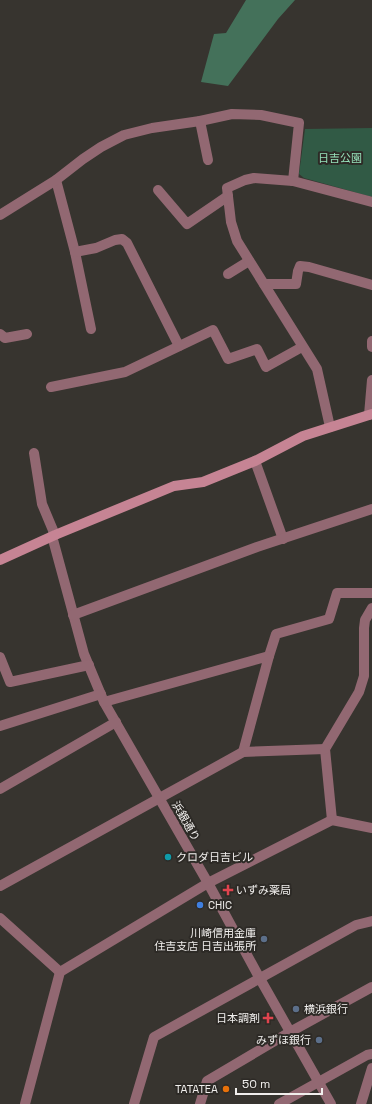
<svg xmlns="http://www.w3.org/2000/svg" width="372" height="1104" viewBox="0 0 372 1104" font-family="'Space Grotesk','Noto Sans JP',sans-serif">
	<rect width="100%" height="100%" fill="#37342f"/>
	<polygon fill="#315a45" points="372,128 372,197 304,178 299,174 305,129"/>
	<polygon fill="#44715a" points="246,0 295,0 278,19 228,86 201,82 214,34 226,33"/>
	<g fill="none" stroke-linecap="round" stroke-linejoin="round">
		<g stroke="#926872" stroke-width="10">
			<polyline points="200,121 208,160"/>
			<polyline points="56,180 75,252 91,329"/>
			<polyline points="158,190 187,224 228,196"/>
			<polyline points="0,215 56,180 83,159 101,147 124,135 152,128 200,121 232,114 261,115 299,123 293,181"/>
			<polyline points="75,252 96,248 115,240 122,239 127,243 179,346"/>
			<polyline points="228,274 249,261"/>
			<polyline points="264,284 296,284 298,271 300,266 309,267 372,285"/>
			<polyline points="0,334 5,338 27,334"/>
			<polyline points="372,341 372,347"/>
			<polyline points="51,387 125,372 213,330 228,359 257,349 266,367 302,347"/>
			<polyline points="369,415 372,380"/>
			<polyline points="330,427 317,369 237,241 231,222 227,188 245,180 254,178 293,181 372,202"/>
			<polyline points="34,453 42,504 55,535"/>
			<polyline points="255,461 283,539"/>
			<polyline points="52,536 84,654 104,702 208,883 259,977 331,1104"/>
			<polyline points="73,615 257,547 372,509"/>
			<polyline points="269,656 276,634 329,619 337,593 372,593"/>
			<polyline points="0,657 10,682 89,665"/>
			<polyline points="104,702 269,656 243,752"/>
			<polyline points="0,726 101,694"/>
			<polyline points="0,789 116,722"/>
			<polyline points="332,820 325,749 359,692 364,676 364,628 365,620 372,608"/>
			<polyline points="0,886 243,752 325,749"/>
			<polyline points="0,918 60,972"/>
			<polyline points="25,1104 60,972 208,883 332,820 372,828"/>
			<polyline points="134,1104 154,1037 356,925 372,921"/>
			<polyline points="200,1104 207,1081 290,1032 372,987"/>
			<polyline points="279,1104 367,1055 372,1054"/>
			<polyline points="361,1104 372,1068"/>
		</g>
		<polyline stroke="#c68494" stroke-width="10" points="0,560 55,535 174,486 203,482 255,461 303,436 372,414"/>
	</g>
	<circle fill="#0f9aa8" stroke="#2d2a26" stroke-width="1.5" cx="168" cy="857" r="4"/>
	<g fill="#e0444e" stroke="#2d2a26" stroke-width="1.5">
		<path d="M226 884h4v4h4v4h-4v4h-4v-4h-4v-4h4z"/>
		<path d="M266 1012h4v4h4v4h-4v4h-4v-4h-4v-4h4z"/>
	</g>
	<circle fill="#3f7fe0" stroke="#2d2a26" stroke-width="1.5" cx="200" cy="905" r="4"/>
	<g fill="#5c6f8a" stroke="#2d2a26" stroke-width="1.5">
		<circle cx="264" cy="939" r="4"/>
		<circle cx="296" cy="1009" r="4"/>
		<circle cx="319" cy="1040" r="4"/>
	</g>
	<circle fill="#e8710a" stroke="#2d2a26" stroke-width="1.5" cx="226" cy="1089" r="4"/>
	<g text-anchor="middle" stroke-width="4" stroke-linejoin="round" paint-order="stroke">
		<g font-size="11" fill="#96e1ba" stroke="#2d2a26">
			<text x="340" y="162">日吉公園</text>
		</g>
		<g font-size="11" fill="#f1efed" stroke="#2d2a26">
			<text transform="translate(186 821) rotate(60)" y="4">浜銀通り</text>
		</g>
		<g font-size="11" fill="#f1efed" stroke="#2d2a26" text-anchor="start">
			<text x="176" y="861">クロダ日吉ビル</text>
			<text x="236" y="894">いずみ薬局</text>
			<text x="208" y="909">CHIC</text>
			<text x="256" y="937" text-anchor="end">川崎信用金庫<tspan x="256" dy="13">住吉支店 日吉出張所</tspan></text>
			<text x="304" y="1013">横浜銀行</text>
			<text x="260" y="1022" text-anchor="end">日本調剤</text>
			<text x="311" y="1044" text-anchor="end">みずほ銀行</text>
			<text x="218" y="1093" text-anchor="end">TATATEA</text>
		</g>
	</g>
	<path d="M236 1088v6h86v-6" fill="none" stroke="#f1efed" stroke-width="2"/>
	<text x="242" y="1088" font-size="12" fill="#f1efed" stroke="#2d2a26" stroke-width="3" paint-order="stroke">50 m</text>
</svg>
